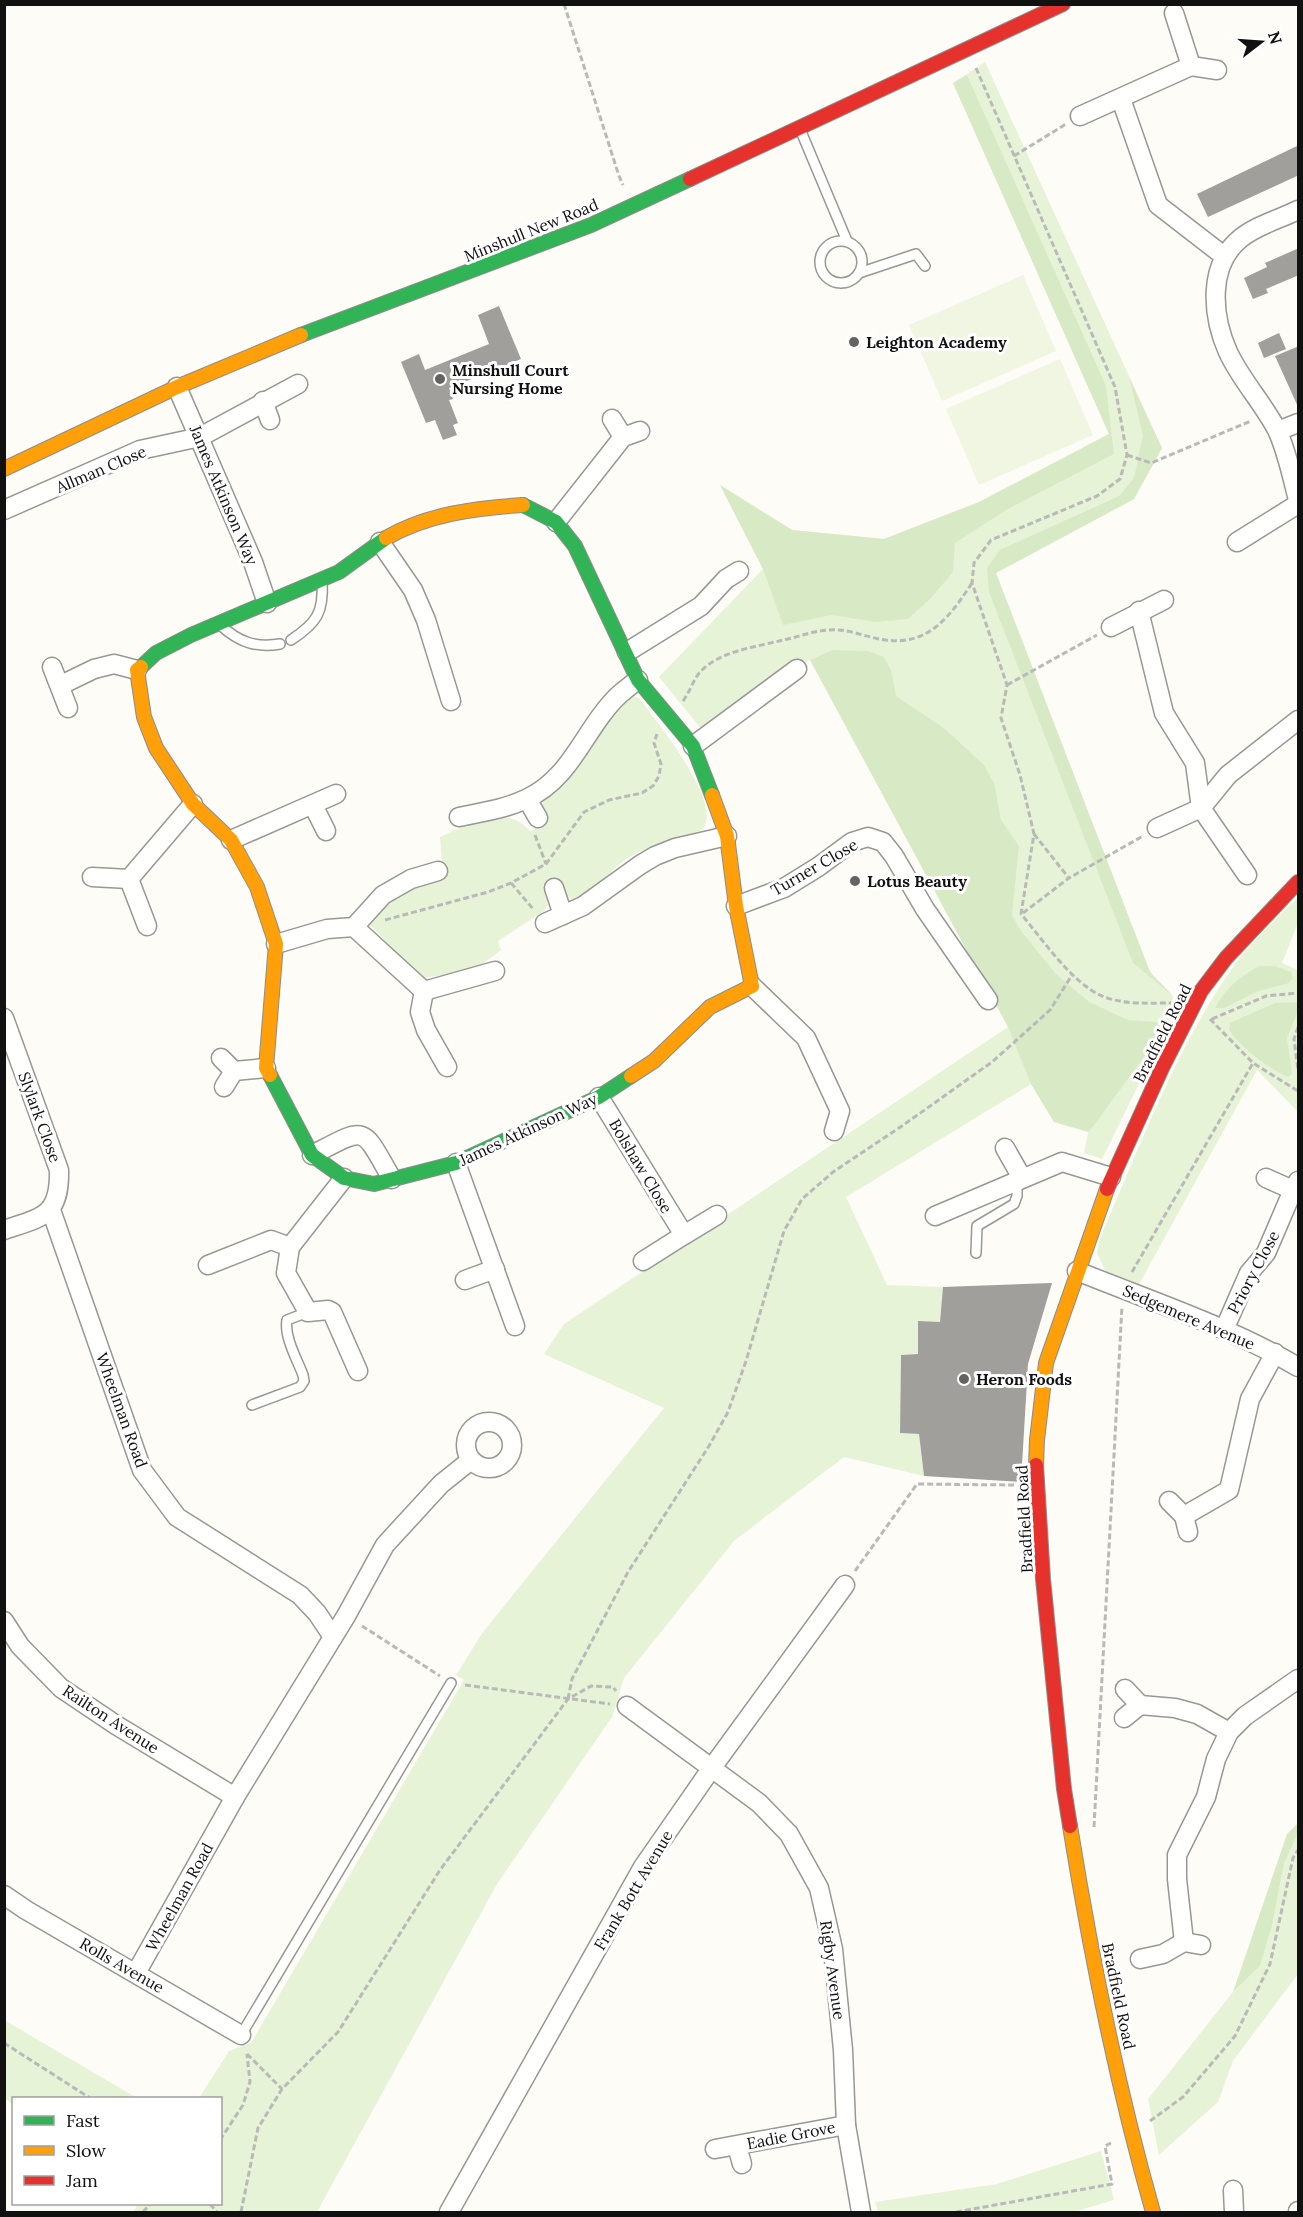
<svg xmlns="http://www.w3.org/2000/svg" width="1303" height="2217" viewBox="0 0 1303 2217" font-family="Lora,serif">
	<rect width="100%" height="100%" fill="#fdfcf7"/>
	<g fill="#e7f3d7">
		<polygon points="985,62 1162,448 1134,499 996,573 1150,972 1173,996 1169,1023 1102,1159 1084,1153 1088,1132 1054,1122 1031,1084 846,1197 887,1285 943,1287 940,1322 918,1322 918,1354 901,1355 900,1433 919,1434 924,1476 844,1457 734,1541 624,1678 612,1717 497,1884 317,2212 133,2212 138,2204 220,2204 220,2098 199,2098 229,2051 251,2043 464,1680 456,1675 483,1632 664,1408 544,1354 564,1324 1008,1027 810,660 703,731 659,677 763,569 720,485 792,530 884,539 979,502 1109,434 953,83"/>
		<path d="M630,696L639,698C656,721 725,804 702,830C675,840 644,845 621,863C609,872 590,898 575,899C564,900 561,889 557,881L543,885L548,905L544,911L498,941L501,950L472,972L419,978L369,923L387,900L417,883L443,878L440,837C468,825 505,802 530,831L545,826C542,819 539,811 542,804C547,791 568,779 577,767C582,761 585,754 589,747C600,730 614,709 630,696Z"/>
		<path d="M1298,897V923L1282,963L1298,970V1112L1257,1070L1138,1286L1106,1272L1097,1253L1100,1238C1142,1142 1178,1041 1241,956C1258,935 1280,916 1298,897Z"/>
		<polygon points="1298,1833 1298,1974 1233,2061 1218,2102 1159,2155 1148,2099 1233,1992 1260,1966 1272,1926 1284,1864"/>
		<polygon points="4,2020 137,2098 14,2098 13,2105 5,2098"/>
		<polygon points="1101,2151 1114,2200 1074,2212 878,2212 875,2202 997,2184"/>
	</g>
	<g fill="#d8eac5">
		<polygon points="967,75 1106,386 1114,454 1006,510 955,543 953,572 930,599 908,619 875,622 832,615 783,625 763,569 720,485 792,530 884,539 979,502 1109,434 953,83"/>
		<polygon points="1129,377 1162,448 1134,499 996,573 1150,972 1173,996 1133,963 989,592 987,568 1000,550 1119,496 1134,478 1143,435"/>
		<polygon points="832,650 868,651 884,657 891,670 896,696 945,729 984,765 994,783 1001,820 1019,846 1012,915 1021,931 1056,974 1089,1002 1128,1020 1169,1023 1089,1132 1054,1122 1031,1084 1008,1027 810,660"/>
		<path d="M1259,966H1275L1291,972L1293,977L1289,983L1258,991L1224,1008H1215C1226,988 1239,977 1259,966Z"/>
		<path d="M1298,1002V1011L1287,1038L1292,1074L1288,1077C1270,1070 1240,1047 1229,1030L1230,1023L1275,1003Z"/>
		<polygon points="1298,1823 1298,1833 1284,1864 1272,1926 1260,1966 1233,1992 1287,1834"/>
	</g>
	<g fill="#f0f6e1">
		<polygon points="1023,275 1056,351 942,401 909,325"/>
		<polygon points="1060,359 1093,435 979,485 946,409"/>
	</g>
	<g fill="#a19f9c">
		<polygon points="1299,145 1299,175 1208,217 1197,194"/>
		<polygon points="1299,248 1299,275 1266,289 1268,293 1253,299 1244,278 1267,267 1265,263"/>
		<polygon points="499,306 521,359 449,388 453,399 449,400 458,423 453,425 457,435 443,440 435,420 426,423 401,362 419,354 425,370 489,344 478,315"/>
		<polygon points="1279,333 1286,349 1264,358 1258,343"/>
		<polygon points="1299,346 1299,409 1275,356"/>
		<polygon points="1052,1283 1028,1364 1021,1482 924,1476 919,1434 900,1433 901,1355 918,1354 918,1321 940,1322 943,1287"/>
	</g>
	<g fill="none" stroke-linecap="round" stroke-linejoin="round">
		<g stroke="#979795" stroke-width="12">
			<g id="lane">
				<polyline points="800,129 847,241"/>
				<circle cx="841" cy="262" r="21"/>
				<polyline points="859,273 916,254 925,266"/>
				<path d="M220,625C239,642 255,648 280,644"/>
				<path d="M291,640C317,623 324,612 322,581"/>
				<polyline points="976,1253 977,1226 1014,1204 1017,1196 1017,1180"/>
				<path d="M252,1405L300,1387L304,1381L303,1375C297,1359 284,1337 287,1320L308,1312"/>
				<polyline points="241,2035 451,1683"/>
			</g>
		</g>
		<g stroke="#979795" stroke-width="21">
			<g id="street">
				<polyline points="1191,66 1217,70"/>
				<polyline points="1121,99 1158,205 1224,256"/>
				<polyline points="1080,116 1191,66 1174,13"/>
				<path d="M1298,210C1280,219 1257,225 1241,238C1207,265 1212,316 1228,352C1241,380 1263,403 1277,430C1287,451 1292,477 1298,500"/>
				<polyline points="177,387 253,562 267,603"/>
				<polyline points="263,401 270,420"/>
				<polyline points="612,419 623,437"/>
				<polyline points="1278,431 1298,423"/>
				<polyline points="4,510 140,450 200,437 298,384"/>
				<polyline points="556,522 623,437 640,431"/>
				<polyline points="380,542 413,590 426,620 451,701"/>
				<polyline points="1237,542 1298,504"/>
				<polyline points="1139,611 1164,713 1195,763 1201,808 1247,875"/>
				<polyline points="1111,627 1164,600"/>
				<polyline points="627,652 701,606 726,579 739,571"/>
				<polyline points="52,667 68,708"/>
				<polyline points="61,685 94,669 114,664 137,670"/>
				<polyline points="693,746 797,669"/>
				<polyline points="527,799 538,818"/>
				<polyline points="313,805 326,831"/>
				<path d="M459,817C482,812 505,809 526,799C573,778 585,726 620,694C626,689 632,684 638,680"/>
				<polyline points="1157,828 1201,808 1228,775 1298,720"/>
				<polyline points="231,840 336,794"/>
				<polyline points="92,877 129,879"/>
				<polyline points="554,888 563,915"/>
				<polyline points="736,906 784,888 818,867 852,842 868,837 883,842 894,856 925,909 988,1000"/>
				<polyline points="545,923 583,906 640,865 655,856 675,848 727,836"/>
				<polyline points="147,926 129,879 193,804"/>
				<polyline points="354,927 424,991 495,971"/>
				<polyline points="276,944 327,929 354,927 383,895 411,879 438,871"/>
				<polyline points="752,986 806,1038 840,1111 834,1131"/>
				<polyline points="424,991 420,1012 426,1030 447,1067"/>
				<path d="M4,1018L59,1170C60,1216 43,1217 4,1230"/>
				<polyline points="221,1058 234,1071 266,1068"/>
				<polyline points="224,1087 234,1071"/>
				<polyline points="599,1097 684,1235 717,1215"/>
				<polyline points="1005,1148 1022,1178"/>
				<path d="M312,1155C368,1126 361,1125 392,1179"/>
				<polyline points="456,1163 515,1326"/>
				<polyline points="344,1178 290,1247 286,1273 308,1312 328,1310 332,1312 358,1371"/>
				<polyline points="1266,1178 1293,1190"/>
				<polyline points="51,1210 142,1470 177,1517 300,1595 317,1613 333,1637"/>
				<polyline points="935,1216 1062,1162 1111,1177"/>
				<polyline points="643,1261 684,1235"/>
				<polyline points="208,1265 271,1240 290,1247"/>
				<path d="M1077,1271C1151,1301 1230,1327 1298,1367"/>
				<polyline points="465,1280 495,1269"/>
				<polyline points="1224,1330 1249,1273 1266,1253 1293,1190 1298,1181"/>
				<circle cx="489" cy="1445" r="23"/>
				<polyline points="1169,1501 1184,1516 1188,1532"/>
				<polyline points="1184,1516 1229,1490 1250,1399 1275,1353"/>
				<polyline points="4,1621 20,1646 61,1688 116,1725 235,1797"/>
				<polyline points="1125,1689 1140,1705"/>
				<polyline points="627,1706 759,1803 789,1834 819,1888 833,1949 843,2050 846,2125 861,2212"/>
				<polyline points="1124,1718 1140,1705 1175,1708 1197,1714 1229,1732"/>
				<polyline points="4,1895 26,1910 241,2035"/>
				<polyline points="1184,1942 1177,1879 1177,1855 1206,1797 1216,1759 1229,1732 1245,1716 1298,1679"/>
				<polyline points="1140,1959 1163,1954 1184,1942 1201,1945"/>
				<polyline points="136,1973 235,1797 346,1616 385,1545 441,1484 471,1460"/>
				<polyline points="737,2146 742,2164"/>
				<polyline points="715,2149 846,2125"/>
				<polyline points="1233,2190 1234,2212"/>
				<polyline points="449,2212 643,1867 711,1769 845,1585"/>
				<polyline points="1298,2212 1298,2211"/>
			</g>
		</g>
		<g stroke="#8e8d8b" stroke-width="16">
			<g id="fast">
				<polyline points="301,335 591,225 690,179"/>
				<polyline points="523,505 556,522 575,546 638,680 693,746 712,795"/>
				<polyline points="141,667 156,653 191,635 339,572 386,538"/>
				<polyline points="270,1075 312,1155 344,1178 374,1184 456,1163 599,1097 631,1076"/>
			</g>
		</g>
		<g stroke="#8e8d8b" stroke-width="16">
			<g id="slow">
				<polyline points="4,469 177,387 301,335"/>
				<path d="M386,538C427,514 476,508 523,505"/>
				<polyline points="141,667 137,670 144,717 156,748 193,804 231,840 257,887 276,944 266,1068 270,1075"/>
				<polyline points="631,1076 654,1061 710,1007 752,986 736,906 727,836 712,795"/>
				<polyline points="1036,1465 1037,1440 1046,1363 1107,1189"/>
				<path d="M1070,1826C1091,1956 1117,2086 1153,2212"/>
			</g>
		</g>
		<g stroke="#8e8d8b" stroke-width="16">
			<g id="jam">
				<polyline points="690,179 1063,4"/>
				<polyline points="1107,1189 1162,1068 1201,991 1226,958 1298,882"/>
				<polyline points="1036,1465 1043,1579 1064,1789 1070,1826"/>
			</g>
		</g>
		<g stroke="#b9b9b8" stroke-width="3" stroke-dasharray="6 3" stroke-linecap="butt">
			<polyline points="564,4 619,176 623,185"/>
			<path d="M976,68L1115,387L1127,455L1120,479L1097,496L991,540L974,563L972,583L1007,685L1001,718L1020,775L1034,834L1021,914C1043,940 1072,983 1102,996C1123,1005 1149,1003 1171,1003"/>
			<polyline points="1014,156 1066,124"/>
			<polyline points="1127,455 1151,463 1251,421"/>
			<polyline points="1007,685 1097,635"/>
			<path d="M683,701C690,692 694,677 702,670C723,650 757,647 783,640C798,637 813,631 828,630C848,628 867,638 886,640C929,646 951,615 972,583"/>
			<polyline points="1034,834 1068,877"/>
			<polyline points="535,835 546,864"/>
			<polyline points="511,883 534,910"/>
			<polyline points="1023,913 1069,878 1143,836"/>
			<polyline points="385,920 488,892 511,883 546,864 584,812 609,800 642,793 653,786 659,776 661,764 654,743 657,734"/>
			<polyline points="1210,1019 1253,1063 1298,1091"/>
			<polyline points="1212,1019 1266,996 1298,993"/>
			<polyline points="1298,1027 1294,1039 1298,1070"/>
			<polyline points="1132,1272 1253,1063"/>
			<polyline points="855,1571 917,1484 1014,1485"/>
			<polyline points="362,1626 440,1676"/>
			<polyline points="465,1685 610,1704"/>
			<polyline points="568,1699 572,1679 628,1572 709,1446 728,1412 746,1361 784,1231 802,1199 833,1172 902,1126 992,1062 1050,1010 1072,975"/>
			<polyline points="1094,1827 1122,1306"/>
			<polyline points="4,2043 90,2098"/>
			<polyline points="247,2054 282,2089"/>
			<polyline points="1150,2121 1183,2097 1235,2036 1270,1964 1293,1858 1298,1850"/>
			<polyline points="220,2140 243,2105 250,2082 247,2054"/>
			<polyline points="210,2204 217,2212"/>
			<polyline points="143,2212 150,2204"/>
			<polyline points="241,2212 258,2128 282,2089 338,2032 440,1870 568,1699 591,1686 613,1687 616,1691"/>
			<polyline points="956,2212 1112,2184 1105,2146 1111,2143"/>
		</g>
		<use href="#lane" stroke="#fffffe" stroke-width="9"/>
		<use href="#street" stroke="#fffffe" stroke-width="18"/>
		<use href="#fast" stroke="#30b455" stroke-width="14"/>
		<use href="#slow" stroke="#ff9f0a" stroke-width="14"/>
		<use href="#jam" stroke="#e5322d" stroke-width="14"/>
	</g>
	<g fill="#646362" stroke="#fff" stroke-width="2">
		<circle cx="854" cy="342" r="6"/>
		<circle cx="440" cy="379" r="6"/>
		<circle cx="855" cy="881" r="6"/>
		<circle cx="964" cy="1379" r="6"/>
	</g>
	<g text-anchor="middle" stroke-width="6" stroke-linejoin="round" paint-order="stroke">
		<g font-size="16" fill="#111" stroke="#fff">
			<text transform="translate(531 230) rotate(-22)" y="6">Minshull New Road</text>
			<text transform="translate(101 469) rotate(-23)" y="6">Allman Close</text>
			<text transform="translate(224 495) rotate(67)" y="6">James Atkinson Way</text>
			<text transform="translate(814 867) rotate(-30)" y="6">Turner Close</text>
			<text transform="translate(1162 1033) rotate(-63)" y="6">Bradfield Road</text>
			<text transform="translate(40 1117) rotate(70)" y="6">Slylark Close</text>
			<text transform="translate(528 1129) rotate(-25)" y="6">James Atkinson Way</text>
			<text transform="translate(641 1166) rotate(59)" y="6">Bolshaw Close</text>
			<text transform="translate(1253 1272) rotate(-62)" y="6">Priory Close</text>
			<text transform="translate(1189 1317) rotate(23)" y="6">Sedgemere Avenue</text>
			<text transform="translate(122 1410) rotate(70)" y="6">Wheelman Road</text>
			<text transform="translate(1024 1519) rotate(-93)" y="6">Bradfield Road</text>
			<text transform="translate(111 1719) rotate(33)" y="6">Railton Avenue</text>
			<text transform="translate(633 1890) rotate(-59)" y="6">Frank Bott Avenue</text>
			<text transform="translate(179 1897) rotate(-61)" y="6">Wheelman Road</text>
			<text transform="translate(122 1965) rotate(30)" y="6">Rolls Avenue</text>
			<text transform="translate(833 1970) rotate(82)" y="6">Rigby Avenue</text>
			<text transform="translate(1119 1996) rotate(78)" y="6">Bradfield Road</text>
			<text transform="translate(791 2135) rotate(-11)" y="6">Eadie Grove</text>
		</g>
		<g font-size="16" font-weight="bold" fill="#111" stroke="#fff" text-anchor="start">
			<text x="866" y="348">Leighton Academy</text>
			<text x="452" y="376">Minshull Court<tspan x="452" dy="18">Nursing Home</tspan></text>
			<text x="867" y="887">Lotus Beauty</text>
			<text x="976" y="1385">Heron Foods</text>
		</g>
	</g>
	<rect width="1303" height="2217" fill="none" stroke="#111111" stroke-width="12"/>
	<rect x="12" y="2097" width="210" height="108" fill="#ffffff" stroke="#a0a0a0" stroke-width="1.5"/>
	<rect x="24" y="2116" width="30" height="9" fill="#30b455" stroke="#a0a0a0" stroke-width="1.5"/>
	<text x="66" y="2127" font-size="18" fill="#111111">Fast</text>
	<rect x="24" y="2146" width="30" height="9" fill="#ff9f0a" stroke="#a0a0a0" stroke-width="1.5"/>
	<text x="66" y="2157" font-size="18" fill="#111111">Slow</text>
	<rect x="24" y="2176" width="30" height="9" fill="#e5322d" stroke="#a0a0a0" stroke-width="1.5"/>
	<text x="66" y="2187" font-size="18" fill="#111111">Jam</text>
	<g transform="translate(1261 42) rotate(73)" stroke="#ffffff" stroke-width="4.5" paint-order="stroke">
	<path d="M0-4.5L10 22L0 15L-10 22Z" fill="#111111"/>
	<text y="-9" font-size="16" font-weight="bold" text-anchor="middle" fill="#111111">N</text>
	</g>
</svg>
